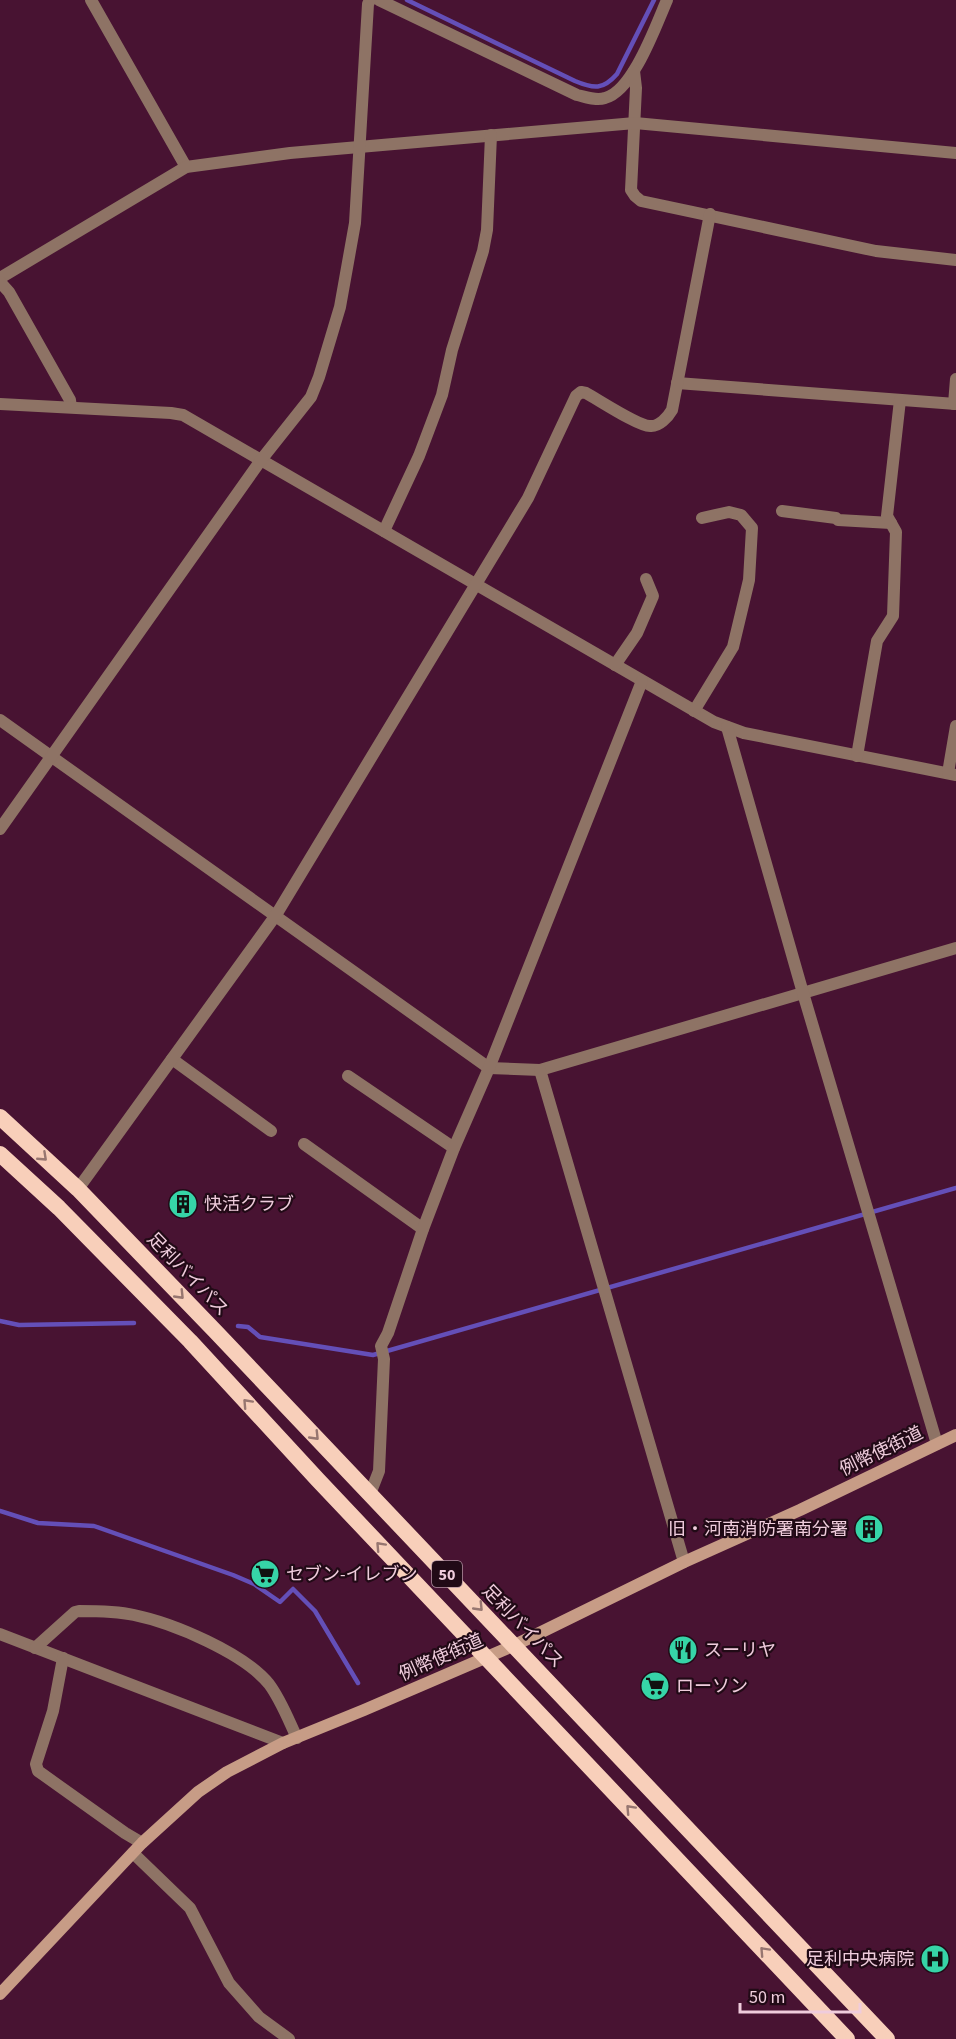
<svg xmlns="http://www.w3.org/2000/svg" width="956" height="2039" viewBox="0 0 956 2039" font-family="'Source Sans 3','Noto Sans JP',sans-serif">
	<rect width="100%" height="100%" fill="#481332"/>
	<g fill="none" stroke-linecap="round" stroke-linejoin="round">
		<g stroke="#644fb8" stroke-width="4.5">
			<path d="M407,0L575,81C594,89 603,90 617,74L654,0"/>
			<polyline points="0,1321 19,1325 134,1323"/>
			<polyline points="238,1326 248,1327 260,1337 373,1355 956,1188"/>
			<polyline points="0,1511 38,1523 94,1526 233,1575 254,1584 280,1602 293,1589 315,1611 358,1683"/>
		</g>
		<g stroke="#8e7365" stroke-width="12">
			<polyline points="91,0 186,167"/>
			<path d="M379,0L577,95C586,97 596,101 605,98C633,91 656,25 667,0"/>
			<polyline points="634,71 636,88 631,190 635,196 641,201 876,251 956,260"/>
			<polyline points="0,278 186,167 290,153 635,123 956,153"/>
			<polyline points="0,282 9,292 70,400 71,407"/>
			<polyline points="677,383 956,404"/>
			<polyline points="0,404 171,413 183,415 714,722 744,733 956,775"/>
			<polyline points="954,404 956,379"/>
			<polyline points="782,511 836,518 838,520 891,523"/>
			<polyline points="384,531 419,456 442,395 452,350 483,251 487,230 491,135"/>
			<polyline points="615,665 637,633 653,596 646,579"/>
			<polyline points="694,711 733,647 749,580 752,528 741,515 729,512 702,518"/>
			<polyline points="0,720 489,1068 540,1070 956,948"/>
			<polyline points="727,727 803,993 937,1444"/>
			<polyline points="857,756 877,641 893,616 896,532 887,516 900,400"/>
			<polyline points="948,773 956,726"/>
			<polyline points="0,829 261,460 311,397 319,377 340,307 355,223 368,4 370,0"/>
			<polyline points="172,1059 271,1131"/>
			<polyline points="540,1070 684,1562"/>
			<polyline points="348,1076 454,1148"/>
			<polyline points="304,1144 423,1229"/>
			<path d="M78,1189L276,915L528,498L576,396L581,392L586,393C599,400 638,426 650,426C659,427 668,417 672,410L710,214"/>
			<polyline points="370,1494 379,1471 384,1359 381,1346 388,1333 423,1229 454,1148 489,1068 642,681"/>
			<polyline points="0,1634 283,1743"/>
			<path d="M35,1648L75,1612L79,1611C97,1611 116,1611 134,1615C173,1623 244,1653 269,1684C281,1700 288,1719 297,1738"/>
			<polyline points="63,1658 53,1711 36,1764 38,1771 125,1833 142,1843"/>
			<polyline points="133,1853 190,1908 229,1983 259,2017 289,2039"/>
		</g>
		<polyline stroke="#c79c86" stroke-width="12" points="0,1994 142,1843 198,1792 227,1772 283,1743 364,1710 515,1645 684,1562 800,1510 956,1435"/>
		<g stroke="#f8cfba" stroke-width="16">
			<polyline points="0,1117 78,1189 215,1331 887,2039"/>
			<polyline points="0,1154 59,1208 190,1341 318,1480 847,2039"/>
		</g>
	</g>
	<defs><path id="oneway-chevron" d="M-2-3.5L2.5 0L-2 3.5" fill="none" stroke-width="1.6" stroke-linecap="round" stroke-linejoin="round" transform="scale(1.5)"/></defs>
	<g stroke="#977670">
		<use href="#oneway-chevron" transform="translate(43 1157) rotate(43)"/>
		<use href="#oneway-chevron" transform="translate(180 1295) rotate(46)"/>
		<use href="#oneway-chevron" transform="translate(247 1403) rotate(-133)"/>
		<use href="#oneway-chevron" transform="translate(315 1436) rotate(46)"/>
		<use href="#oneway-chevron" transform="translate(380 1546) rotate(-133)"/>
		<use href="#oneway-chevron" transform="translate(479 1607) rotate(46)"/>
		<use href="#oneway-chevron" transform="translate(630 1809) rotate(-133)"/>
		<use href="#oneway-chevron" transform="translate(764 1951) rotate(-133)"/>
	</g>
	<defs>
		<g id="building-disc" transform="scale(1.5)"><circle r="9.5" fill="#36d4a7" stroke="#210a16"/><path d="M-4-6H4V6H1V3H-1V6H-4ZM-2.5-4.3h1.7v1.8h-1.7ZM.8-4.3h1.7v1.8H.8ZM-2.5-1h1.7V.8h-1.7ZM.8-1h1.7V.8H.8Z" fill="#111"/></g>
		<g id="supermarket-disc" transform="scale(1.5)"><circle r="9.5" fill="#36d4a7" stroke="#210a16"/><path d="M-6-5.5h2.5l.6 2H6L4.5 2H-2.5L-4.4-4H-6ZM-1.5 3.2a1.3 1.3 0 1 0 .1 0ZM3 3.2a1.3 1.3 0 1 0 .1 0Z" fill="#111"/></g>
		<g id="restaurant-disc" transform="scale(1.5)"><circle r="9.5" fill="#36d4a7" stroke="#210a16"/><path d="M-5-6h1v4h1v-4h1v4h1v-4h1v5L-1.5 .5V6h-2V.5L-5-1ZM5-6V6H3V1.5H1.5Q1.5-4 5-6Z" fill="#111"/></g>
		<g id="hospital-disc" transform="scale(1.5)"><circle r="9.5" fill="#36d4a7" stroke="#210a16"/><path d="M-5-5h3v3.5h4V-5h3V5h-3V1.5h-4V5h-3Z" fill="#111"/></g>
	</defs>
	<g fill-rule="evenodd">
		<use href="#building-disc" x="183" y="1204"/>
		<use href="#building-disc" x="869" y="1529"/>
		<use href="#supermarket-disc" x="265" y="1574"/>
		<use href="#restaurant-disc" x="683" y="1650"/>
		<use href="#supermarket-disc" x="655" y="1686"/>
		<use href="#hospital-disc" x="935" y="1959"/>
	</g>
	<g text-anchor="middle" stroke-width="4.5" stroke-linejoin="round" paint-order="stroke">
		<rect fill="#210a16" stroke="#b192a1" stroke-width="1.5" x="432" y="1561" width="30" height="26" rx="4.5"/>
		<g font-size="16" font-weight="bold" fill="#efccdc">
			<text x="447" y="1580">50</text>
		</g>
		<g font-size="18" fill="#efccdc" stroke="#210a16" text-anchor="start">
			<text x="204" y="1210">快活クラブ</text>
			<text x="848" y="1535" text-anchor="end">旧・河南消防署南分署</text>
			<text x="286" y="1580">セブン-イレブン</text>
			<text x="704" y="1656">スーリヤ</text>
			<text x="676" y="1692">ローソン</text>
			<text x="914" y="1965" text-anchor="end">足利中央病院</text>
		</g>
		<g font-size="18" fill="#efccdc" stroke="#210a16">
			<text transform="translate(188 1274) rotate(46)" y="6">足利バイパス</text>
			<text transform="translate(881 1451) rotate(-26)" y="6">例幣使街道</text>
			<text transform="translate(523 1626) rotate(46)" y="6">足利バイパス</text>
			<text transform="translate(441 1657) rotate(-24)" y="6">例幣使街道</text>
		</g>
	</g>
	<path d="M740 2003v9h120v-9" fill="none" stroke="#efccdc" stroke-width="3"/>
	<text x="749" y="2003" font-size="18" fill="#efccdc" stroke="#210a16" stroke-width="4.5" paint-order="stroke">50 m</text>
</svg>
